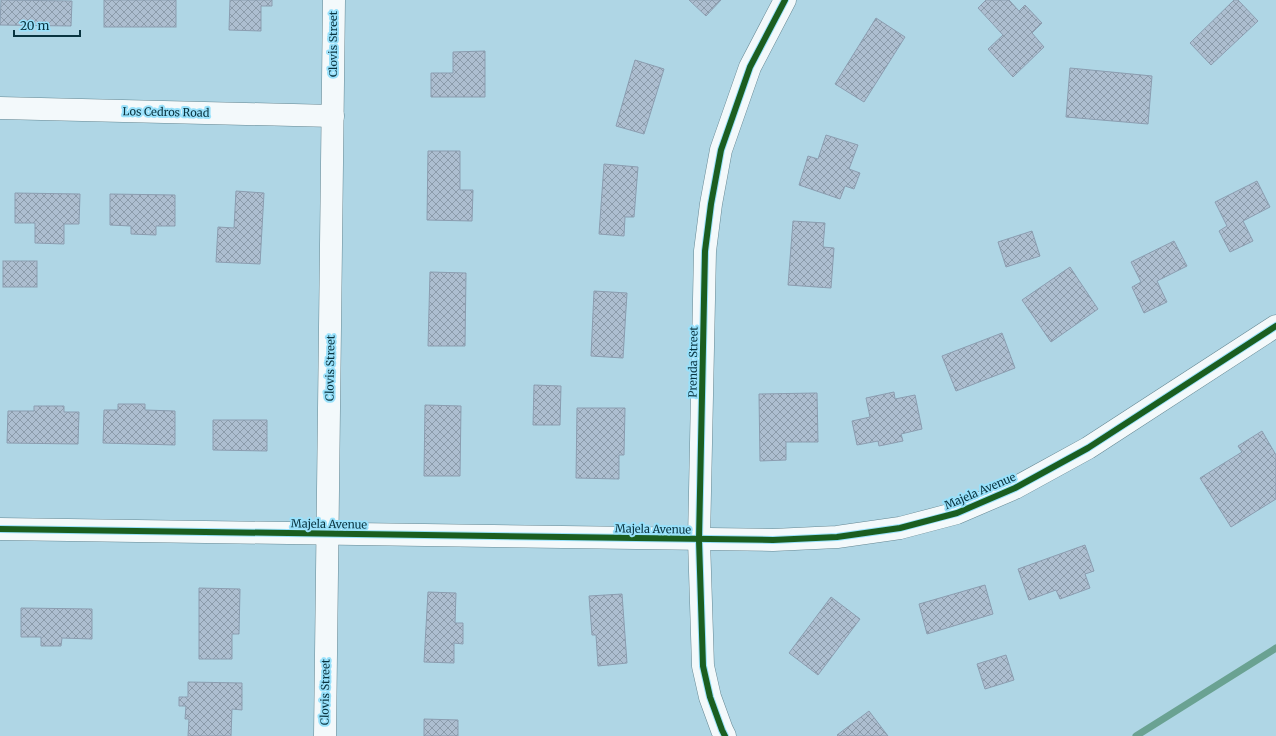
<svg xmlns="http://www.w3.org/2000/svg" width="1276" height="736" viewBox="0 0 1276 736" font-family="Merriweather,serif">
	<defs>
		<pattern id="building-cross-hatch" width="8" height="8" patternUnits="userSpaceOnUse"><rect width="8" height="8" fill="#adbed0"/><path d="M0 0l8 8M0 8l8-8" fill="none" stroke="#8b9baa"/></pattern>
	</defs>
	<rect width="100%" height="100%" fill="#afd6e5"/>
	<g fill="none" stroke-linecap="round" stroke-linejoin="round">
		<polyline stroke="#6aa292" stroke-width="7" points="1136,736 1276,648"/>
	</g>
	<g fill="url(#building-cross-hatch)" stroke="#8b9db0">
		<polygon points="1,0 72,1 71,26 0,25"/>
		<rect x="104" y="0" width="72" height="27"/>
		<polygon points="230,0 272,0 272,6 261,6 261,31 229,30"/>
		<polygon points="689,0 721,0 706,16"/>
		<polygon points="986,0 1009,0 1019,11 1025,5 1042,23 1032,33 1044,47 1013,77 988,49 1003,35 978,8"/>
		<polygon points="1234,0 1238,0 1258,21 1211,65 1190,43"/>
		<polygon points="876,18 905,37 864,102 835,84"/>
		<polygon points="485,51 485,97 431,97 431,73 453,73 453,52"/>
		<polygon points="635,60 664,69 644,134 616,126"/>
		<polygon points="1070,68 1152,76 1148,124 1066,117"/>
		<polygon points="826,135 858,145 849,169 860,173 854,189 845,186 840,199 799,185 808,156 818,159"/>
		<polygon points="428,151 460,151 460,190 473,190 472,221 427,220"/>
		<polygon points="604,164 638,167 634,217 625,217 624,236 599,234"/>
		<polygon points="1257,181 1270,207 1243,221 1253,241 1230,252 1219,231 1227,226 1215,202"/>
		<polygon points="236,191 264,193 260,264 216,262 218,227 234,228"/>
		<polygon points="15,193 80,194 79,224 64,224 64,244 35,243 35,223 15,223"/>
		<polygon points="110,194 175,195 175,226 156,226 156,235 131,234 131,226 110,225"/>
		<polygon points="793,221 825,223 823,247 834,248 831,288 788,285"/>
		<polygon points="1032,231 1040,256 1006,267 998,242"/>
		<polygon points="1174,241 1187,266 1157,281 1167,302 1144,313 1132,287 1141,282 1131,262"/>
		<rect x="3" y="261" width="34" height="26"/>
		<polygon points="1070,267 1098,309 1051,342 1022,300"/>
		<polygon points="430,272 466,273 465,346 428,346"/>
		<polygon points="594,291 627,293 623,358 591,356"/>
		<polygon points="1002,333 1015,368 956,391 942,356"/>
		<polygon points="534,385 561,386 560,425 533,425"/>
		<polygon points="894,392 895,399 915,395 922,429 901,434 903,441 879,446 878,441 857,445 852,421 870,417 866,398"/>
		<polygon points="817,393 818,442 786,442 786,460 760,461 759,394"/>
		<polygon points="118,404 145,404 145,410 175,411 175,445 103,443 104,410 118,410"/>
		<polygon points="425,405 461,406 460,476 424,476"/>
		<polygon points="34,406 64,406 64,412 79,412 78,444 7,443 8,411 34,411"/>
		<polygon points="577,408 625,408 624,455 619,455 619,479 576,478"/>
		<polygon points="213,420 267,420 267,451 213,450"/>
		<polygon points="1262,431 1276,455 1276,499 1231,527 1200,478 1242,452 1238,446"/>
		<polygon points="1085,545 1094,571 1085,574 1090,588 1060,599 1056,590 1029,600 1018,569"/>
		<polygon points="985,585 993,614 927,634 919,604"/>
		<polygon points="199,588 240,589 239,634 232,634 232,659 199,659"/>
		<polygon points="428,592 456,593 455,623 463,623 463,644 454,643 454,663 424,662"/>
		<polygon points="622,594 627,663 598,666 596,635 592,635 589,596"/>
		<polygon points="831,597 860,619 818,675 789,653"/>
		<polygon points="21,608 92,609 92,639 62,638 61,646 41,646 41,637 21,637"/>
		<polygon points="1006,655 1014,680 985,689 977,664"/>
		<polygon points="188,682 242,683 242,710 232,709 231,736 188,736 189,719 185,719 186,706 179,706 179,697 188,697"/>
		<polygon points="869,711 888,736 838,736 837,735"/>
		<polygon points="424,719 458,720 458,736 424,736"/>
	</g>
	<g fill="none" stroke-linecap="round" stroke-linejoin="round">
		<g stroke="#658792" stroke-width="23">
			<g id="minor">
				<polyline points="0,108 333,116"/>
				<polyline points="0,529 773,540 837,537 900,528 957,513 1015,488 1088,448 1276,326"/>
				<polyline points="325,736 334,0"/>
				<polyline points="725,736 722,730 710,697 703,666 699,540 705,251 711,204 721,150 750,67 785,0"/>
			</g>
		</g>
		<use href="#minor" stroke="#f3f9fb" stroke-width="22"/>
		<g stroke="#99e1fb" stroke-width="8">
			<g id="cycleway">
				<polyline points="0,529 773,540 837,537 900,528 957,513 1015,488 1088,448 1276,326"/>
				<polyline points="725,736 722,730 710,697 703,666 699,540 705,251 711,204 721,150 750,67 785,0"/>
			</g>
		</g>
		<use href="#cycleway" stroke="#1b5e20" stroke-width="6"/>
	</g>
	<g text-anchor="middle" stroke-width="4" stroke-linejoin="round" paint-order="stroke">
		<g font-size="11" fill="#093440" stroke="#99e1fb">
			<text transform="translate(333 44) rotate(-90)" y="4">Clovis Street</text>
			<text transform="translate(166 112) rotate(1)" y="4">Los Cedros Road</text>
			<text transform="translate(693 362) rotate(-89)" y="4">Prenda Street</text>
			<text transform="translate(330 368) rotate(-89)" y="4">Clovis Street</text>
			<text transform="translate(980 491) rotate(-23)" y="4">Majela Avenue</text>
			<text transform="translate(329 524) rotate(1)" y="4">Majela Avenue</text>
			<text transform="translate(653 529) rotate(1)" y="4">Majela Avenue</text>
			<text transform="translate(325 692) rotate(-89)" y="4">Clovis Street</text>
		</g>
	</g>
	<path d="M14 30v6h66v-6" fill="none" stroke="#093440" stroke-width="2"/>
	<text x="20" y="30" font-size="12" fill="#093440" stroke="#99e1fb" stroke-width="3" paint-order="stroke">20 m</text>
</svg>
